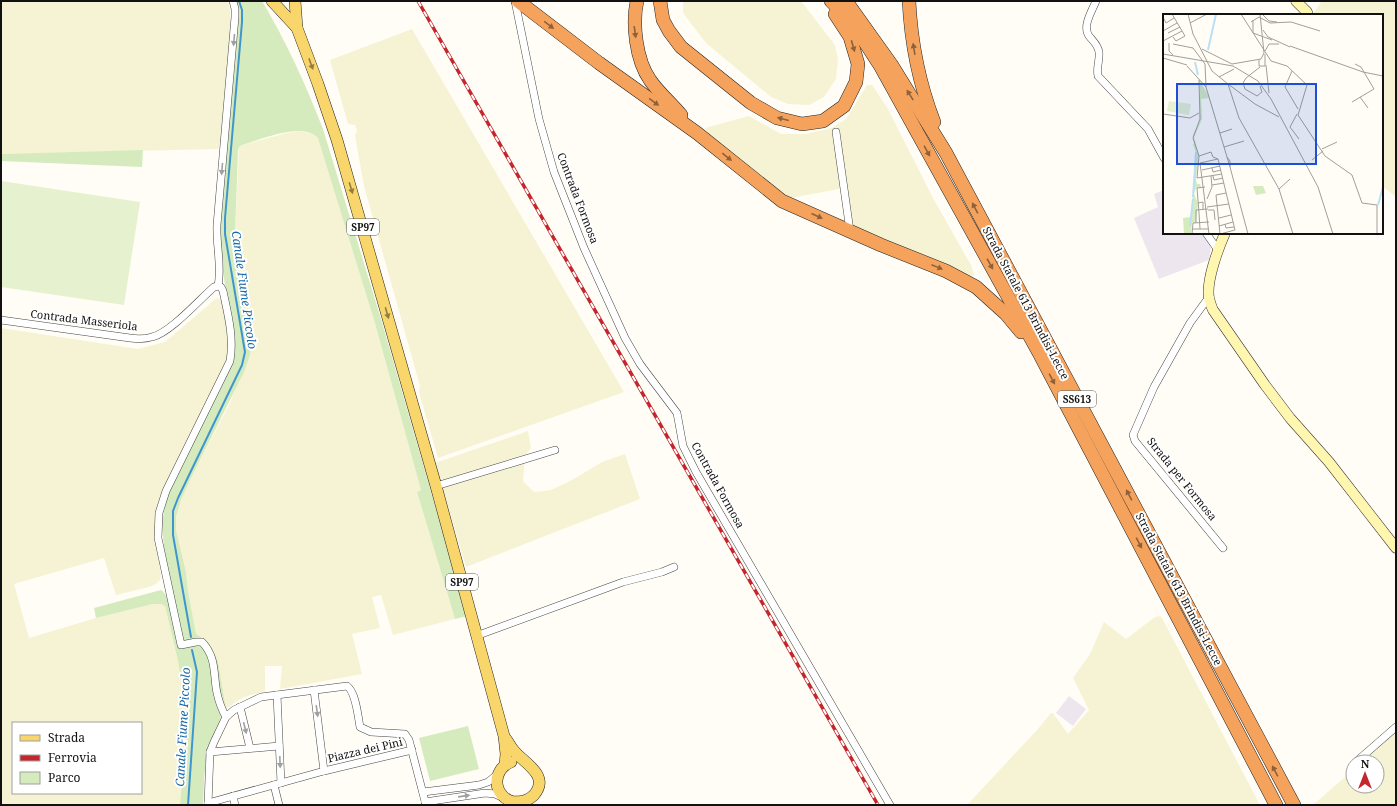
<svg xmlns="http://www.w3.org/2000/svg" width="1397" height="806" viewBox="0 0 1397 806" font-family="'Noto Serif',serif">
	<rect width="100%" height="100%" fill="#fffdf5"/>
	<g fill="#eee6ef">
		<polygon points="1164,190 1164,233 1203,233 1211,248 1209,260 1159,279 1134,218 1158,207 1154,194"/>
		<polygon points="1069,696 1086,709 1073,726 1056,713"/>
	</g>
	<g fill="#f6f3d4" fill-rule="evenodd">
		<polygon points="1,1 228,1 230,10 231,29 221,143 218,149 1,154"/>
		<polygon points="683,1 801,1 835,45 838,60 836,79 824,97 809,105 788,104 771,97 706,43 683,13"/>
		<polygon points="1322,1 1396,1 1396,197 1382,186 1382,15 1314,15 1314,12"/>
		<polygon points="412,29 624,392 438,458 419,392 420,386 364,186 355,136 357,130 355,125 348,124 330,60"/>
		<polygon points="867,85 872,85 875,89 888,109 933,198 972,267 974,276 970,277 852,228 844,188 791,198 747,169 714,141 705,128 749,116 781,134 806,134 832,128 846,119"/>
		<polygon points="300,131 310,133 318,138 322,147 374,320 421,490 417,492 455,619 393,635 381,595 372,597 380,628 352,634 362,674 280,689 282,666 265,666 265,691 244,697 234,703 226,710 223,697 196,635 188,591 186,572 176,530 176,517 181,500 194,472 230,403 251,346 237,256 235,233 239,147 242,145 287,133"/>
		<path d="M217,298L222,301L228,331L229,348L227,362L206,405L196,407L206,406L169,478L158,502L155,521V537L161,575L160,580L156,584L149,587L116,595L104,558L14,584L29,638L96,618L153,604H162L165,606L178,661L182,686L189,687V689L180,805H1V456L112,428L1,456V328L138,349L165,342ZM13,723H141V793H13Z"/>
		<polygon points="528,431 531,448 525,455 523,481 534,492 551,490 572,480 602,462 625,454 640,499 466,567 435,463"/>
		<polygon points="1160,616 1162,618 1260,805 967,805 1037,730 1051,713 1053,713 1068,734 1089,710 1073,678 1090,654 1104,622 1126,639 1155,617"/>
		<polygon points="1396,733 1396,805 1313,805 1353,770 1353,786 1377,786 1377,762 1362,762"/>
	</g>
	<g fill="#d5ebbd">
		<path d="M234,1H262C286,41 306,85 323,129L381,319L467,616L455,619L417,492L421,490L374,320L318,138C316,136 313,134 310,133C293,126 259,140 242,145L239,147L238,152L235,233L237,256L251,346L250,355L244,372L194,472L181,500L176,517V530L186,572L188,591L196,634L208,642L212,648L218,662L226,710H224L206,645L185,642L183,639L164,548L162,522L167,497L227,374L234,334L221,262L219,225Z"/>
		<polygon points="143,150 142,167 1,161 1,154"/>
		<path d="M161,590C172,596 177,634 180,648L199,644L203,647L207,654L221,715C220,727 211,737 208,749C204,766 204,788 203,805H180L189,689V687L182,686L178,661L165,606L161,604H153L96,618L94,608Z"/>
		<polygon points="468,726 479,769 430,781 419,738"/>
	</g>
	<polygon fill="#e6f2cf" points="1,181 140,202 124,305 1,287"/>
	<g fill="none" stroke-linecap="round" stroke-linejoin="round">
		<g stroke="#3f96cf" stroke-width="2">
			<polyline points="191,637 173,535 173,511 178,498 242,365 245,352 225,234 225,218 242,22 242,10 239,1"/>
			<polyline points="188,805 197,672 192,650"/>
		</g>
		<g stroke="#444" stroke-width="8">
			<g id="street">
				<polyline points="515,1 539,119 554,172 584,248 625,338 640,364 677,413 683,446 696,472 890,805"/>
				<path d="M1096,1C1092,11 1082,26 1089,36C1093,41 1098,45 1099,52C1100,60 1096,68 1098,76L1148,129L1164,158"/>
				<polyline points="836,132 850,231"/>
				<polyline points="1206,233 1218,250"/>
				<path d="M218,286L221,287L223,291C228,315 234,337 230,361L166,491L159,513L158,538L181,645L196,642H202C217,658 213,674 217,693C219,702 222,710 226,717"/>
				<path d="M218,286C222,266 216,245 217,225L235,17V9L233,1"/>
				<polyline points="1209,297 1190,323 1154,387 1133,435 1135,441 1223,548"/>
				<path d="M1,320L130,338C137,339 145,339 152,337C170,333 199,300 214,287L218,286"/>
				<polyline points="436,486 555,450"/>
				<polyline points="476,636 623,582 662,572 674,567"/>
				<polyline points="314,690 324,771"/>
				<polyline points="277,695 281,783"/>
				<polyline points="240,707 250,748"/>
				<polyline points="210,752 279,746"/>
				<polyline points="1357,761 1396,727"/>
				<polyline points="274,785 279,805"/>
				<polyline points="423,792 479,785 488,782 499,773"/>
				<polyline points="233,796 235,805"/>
				<polyline points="425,802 485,793 495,794 504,798"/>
				<polyline points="208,803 324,771 412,750"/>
				<path d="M208,805L210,752L214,742L226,717L234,710L261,697L347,686C356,692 358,717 360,727L371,732L405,734L409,740L426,805"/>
			</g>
		</g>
		<g stroke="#333" stroke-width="11">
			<g id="secondary">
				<polyline points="1296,1 1307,12 1308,15"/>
				<path d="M1225,233C1218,249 1206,281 1209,298C1210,302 1211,306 1213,310L1265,385L1290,418L1329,462L1396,548"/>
			</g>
		</g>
		<g stroke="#222" stroke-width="12">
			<g id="primary">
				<polyline points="272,1 297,28"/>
				<polyline points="295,1 297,28 318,84 337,140 436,486 504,736 506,754 505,765"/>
				<path d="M506,739C509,743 511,748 515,752C526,764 550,776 534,795C527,802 519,803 510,801"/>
				<path d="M511,762C498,767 492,783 502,795C505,799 511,801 515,805"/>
			</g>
		</g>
		<g stroke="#222" stroke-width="14">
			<g id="highway">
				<polyline points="518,1 599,63 697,133 782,201 881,245 946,271 976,287 1006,314 1021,332"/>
				<path d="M637,1C632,24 636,60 650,80C658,92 671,103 681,115"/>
				<polyline points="660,1 663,20 669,31 681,47 751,103 777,118 802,124 823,121 844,106 856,82 858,64 850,37 835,14"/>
				<polyline points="831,1 853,24 881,67 1038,351 1276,805"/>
				<polyline points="846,1 891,64 946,153 1294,805"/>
				<path d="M909,1C911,42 919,83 934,122"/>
			</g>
		</g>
		<use href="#street" stroke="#fff" stroke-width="7"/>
		<use href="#secondary" stroke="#fff6b0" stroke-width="10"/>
		<use href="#primary" stroke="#f9d66b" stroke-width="11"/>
		<use href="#highway" stroke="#f5a25d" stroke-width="13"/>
		<g stroke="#c4262e" stroke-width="3.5">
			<polyline id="rail" points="418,1 878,805"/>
		</g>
		<use href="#rail" stroke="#fff" stroke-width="2" stroke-dasharray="6" stroke-linecap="butt"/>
	</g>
	<defs><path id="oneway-solid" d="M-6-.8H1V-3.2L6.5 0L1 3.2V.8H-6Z"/></defs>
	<g fill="#8e613b">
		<use href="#oneway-solid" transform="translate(549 25) rotate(37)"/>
		<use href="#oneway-solid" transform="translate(635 32) rotate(82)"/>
		<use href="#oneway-solid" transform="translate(853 46) rotate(74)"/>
		<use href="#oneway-solid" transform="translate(914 49) rotate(-99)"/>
		<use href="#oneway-solid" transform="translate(910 95) rotate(-122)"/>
		<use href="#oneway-solid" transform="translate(654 102) rotate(36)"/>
		<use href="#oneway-solid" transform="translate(783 119) rotate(-165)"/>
		<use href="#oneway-solid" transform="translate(927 151) rotate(61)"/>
		<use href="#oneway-solid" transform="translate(727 157) rotate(39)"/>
		<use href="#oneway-solid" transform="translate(975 208) rotate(-118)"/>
		<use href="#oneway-solid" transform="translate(817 216) rotate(24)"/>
		<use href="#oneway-solid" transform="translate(990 264) rotate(61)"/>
		<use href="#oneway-solid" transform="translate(937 267) rotate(22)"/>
		<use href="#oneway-solid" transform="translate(1052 379) rotate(62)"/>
		<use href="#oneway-solid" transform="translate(1129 495) rotate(-118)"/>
		<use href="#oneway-solid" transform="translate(1139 543) rotate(62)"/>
		<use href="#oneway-solid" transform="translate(1275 771) rotate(-118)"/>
	</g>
	<g fill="#a0a0a0">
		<use href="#oneway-solid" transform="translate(234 40) rotate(95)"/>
		<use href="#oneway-solid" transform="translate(222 169) rotate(95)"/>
		<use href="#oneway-solid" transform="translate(317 711) rotate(82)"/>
		<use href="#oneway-solid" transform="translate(245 728) rotate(76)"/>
		<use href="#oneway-solid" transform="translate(280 762) rotate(88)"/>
		<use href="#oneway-solid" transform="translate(464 796) rotate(-8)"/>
	</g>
	<g fill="#917d42">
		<use href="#oneway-solid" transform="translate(311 64) rotate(70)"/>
		<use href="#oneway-solid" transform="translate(351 188) rotate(73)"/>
		<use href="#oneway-solid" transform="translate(387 313) rotate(74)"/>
	</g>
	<g text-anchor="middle" stroke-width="4" stroke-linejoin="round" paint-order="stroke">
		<g fill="#fff" stroke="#585858" stroke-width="1">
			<rect x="347" y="219" width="32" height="16" rx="3"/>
			<rect x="1058" y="391" width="38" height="16" rx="3"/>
			<rect x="446" y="574" width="32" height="16" rx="3"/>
		</g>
		<g font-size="10" font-weight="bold" fill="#111">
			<text x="363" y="231">SP97</text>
			<text x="1077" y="403">SS613</text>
			<text x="462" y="586">SP97</text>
		</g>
		<g font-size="11" fill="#111" stroke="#fff">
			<text transform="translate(578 198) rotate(69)" y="4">Contrada Formosa</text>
			<text transform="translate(1026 303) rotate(62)" y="4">Strada Statale 613 Brindisi-Lecce</text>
			<text transform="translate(84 320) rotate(7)" y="4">Contrada Masseriola</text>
			<text transform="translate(1182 479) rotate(51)" y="4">Strada per Formosa</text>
			<text transform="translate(718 485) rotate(61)" y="4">Contrada Formosa</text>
			<text transform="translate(1179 589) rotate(62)" y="4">Strada Statale 613 Brindisi-Lecce</text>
			<text transform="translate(365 750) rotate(-13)" y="4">Piazza dei Pini</text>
		</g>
		<g font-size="12" font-style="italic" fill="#1768a6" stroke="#fff">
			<text transform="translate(244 290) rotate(82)" y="4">Canale Fiume Piccolo</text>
			<text transform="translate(183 727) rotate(-87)" y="4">Canale Fiume Piccolo</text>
		</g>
	</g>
	<g transform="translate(1163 14)">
		<rect width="220" height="220" fill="#fffdf5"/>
		<path d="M35,63L46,83L60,132L46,84L38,85L39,105L31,123L36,141L33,165L34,170H37L38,173L33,174L31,180L35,189L33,208L29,209L28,220H21L20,204L28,203L33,139L30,130L23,131L31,130L30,121L37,106V71ZM90,172H100L103,179L93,181Z" fill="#d5ebbd"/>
		<path d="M6,87L28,90L26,101L4,97Z" fill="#e6f2cf"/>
		<path fill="none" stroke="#b9e0f7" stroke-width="2" d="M45,36L53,0M32,48L35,61M30,183L33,138M215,191L220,173M27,212L30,185"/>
		<path fill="none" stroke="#a09f9a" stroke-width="1" d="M9,0L22,22L13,27L10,23M25,0L30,20L49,57L65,70M78,0L108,47L124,52L144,71L135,101L162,142L189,161L199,189L214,191V220M99,0L106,7L114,8M0,3L3,9L11,4M90,6V19L109,26M88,8L96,3L107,9L128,8L157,17M27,9L44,0M100,16L105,23L127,33M0,17L14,9M5,19L17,13M0,27L19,17M6,29V37L10,41M10,30L30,34L42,50L43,73L67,153M127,32L200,58L220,62M39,35L69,50L98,45L101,39L97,0M102,37L106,30H116M0,40L70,52L95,67L108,85L155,173L170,220M0,44L24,51M96,46V52H102V40M103,51L106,79M24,52L43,73M97,53L83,64L80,69L82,75L94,82L99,78L97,72M129,57L122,73L135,95M56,63L71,55M36,66L37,105L30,124L36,142M65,70L76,104L116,175L130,220M65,70L92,90L116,103M197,83L205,94M189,88L211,75L198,53L192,50M0,100L27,104L36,99M134,100L127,113L136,125M57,119L69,115M61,133L81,127M159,135L174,128M64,143L67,147V153L85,220M55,145L72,216L57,220M55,145L50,143L48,138L36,142L34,164L59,160M149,146L160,137M37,149L46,220M37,149L55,145M49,154L50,158L58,156M39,156L57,152M50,162L51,166L60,164M49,171L61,169M116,175L127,165M44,185L49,173L48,162M35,189L40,188V195M44,193L66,190M45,196H51L52,206M36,199L34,174L42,173M36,199L37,215M56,204L68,201M33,209V196L45,195M62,210L63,214L71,213M56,212L70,208M29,215H46M29,220L30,209L46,208M57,220L53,181L63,179"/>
		<path fill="#1d4ed8" fill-opacity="0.15" stroke="#1d4ed8" stroke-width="2" d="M14,70H153V150H14Z"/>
		<rect width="220" height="220" fill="none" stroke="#111" stroke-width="2"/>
	</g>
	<rect width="1397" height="806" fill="none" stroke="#111111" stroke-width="4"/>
	<rect x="12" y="722" width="130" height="72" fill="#ffffff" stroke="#a0a0a0"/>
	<rect x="20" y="735" width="20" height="6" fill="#f9d66b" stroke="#a0a0a0"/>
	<text x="48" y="742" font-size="12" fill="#111111">Strada</text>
	<rect x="20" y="755" width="20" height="6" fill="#c4262e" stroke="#a0a0a0"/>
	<text x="48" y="762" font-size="12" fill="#111111">Ferrovia</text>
	<rect x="20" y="772" width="20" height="12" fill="#d5ebbd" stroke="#a0a0a0"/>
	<text x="48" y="782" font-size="12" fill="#111111">Parco</text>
	<g transform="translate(1365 774)"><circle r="19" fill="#ffffff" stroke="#a0a0a0"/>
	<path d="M0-3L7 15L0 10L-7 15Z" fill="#c4262e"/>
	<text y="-6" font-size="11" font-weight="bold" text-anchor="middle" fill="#111111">N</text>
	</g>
</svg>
